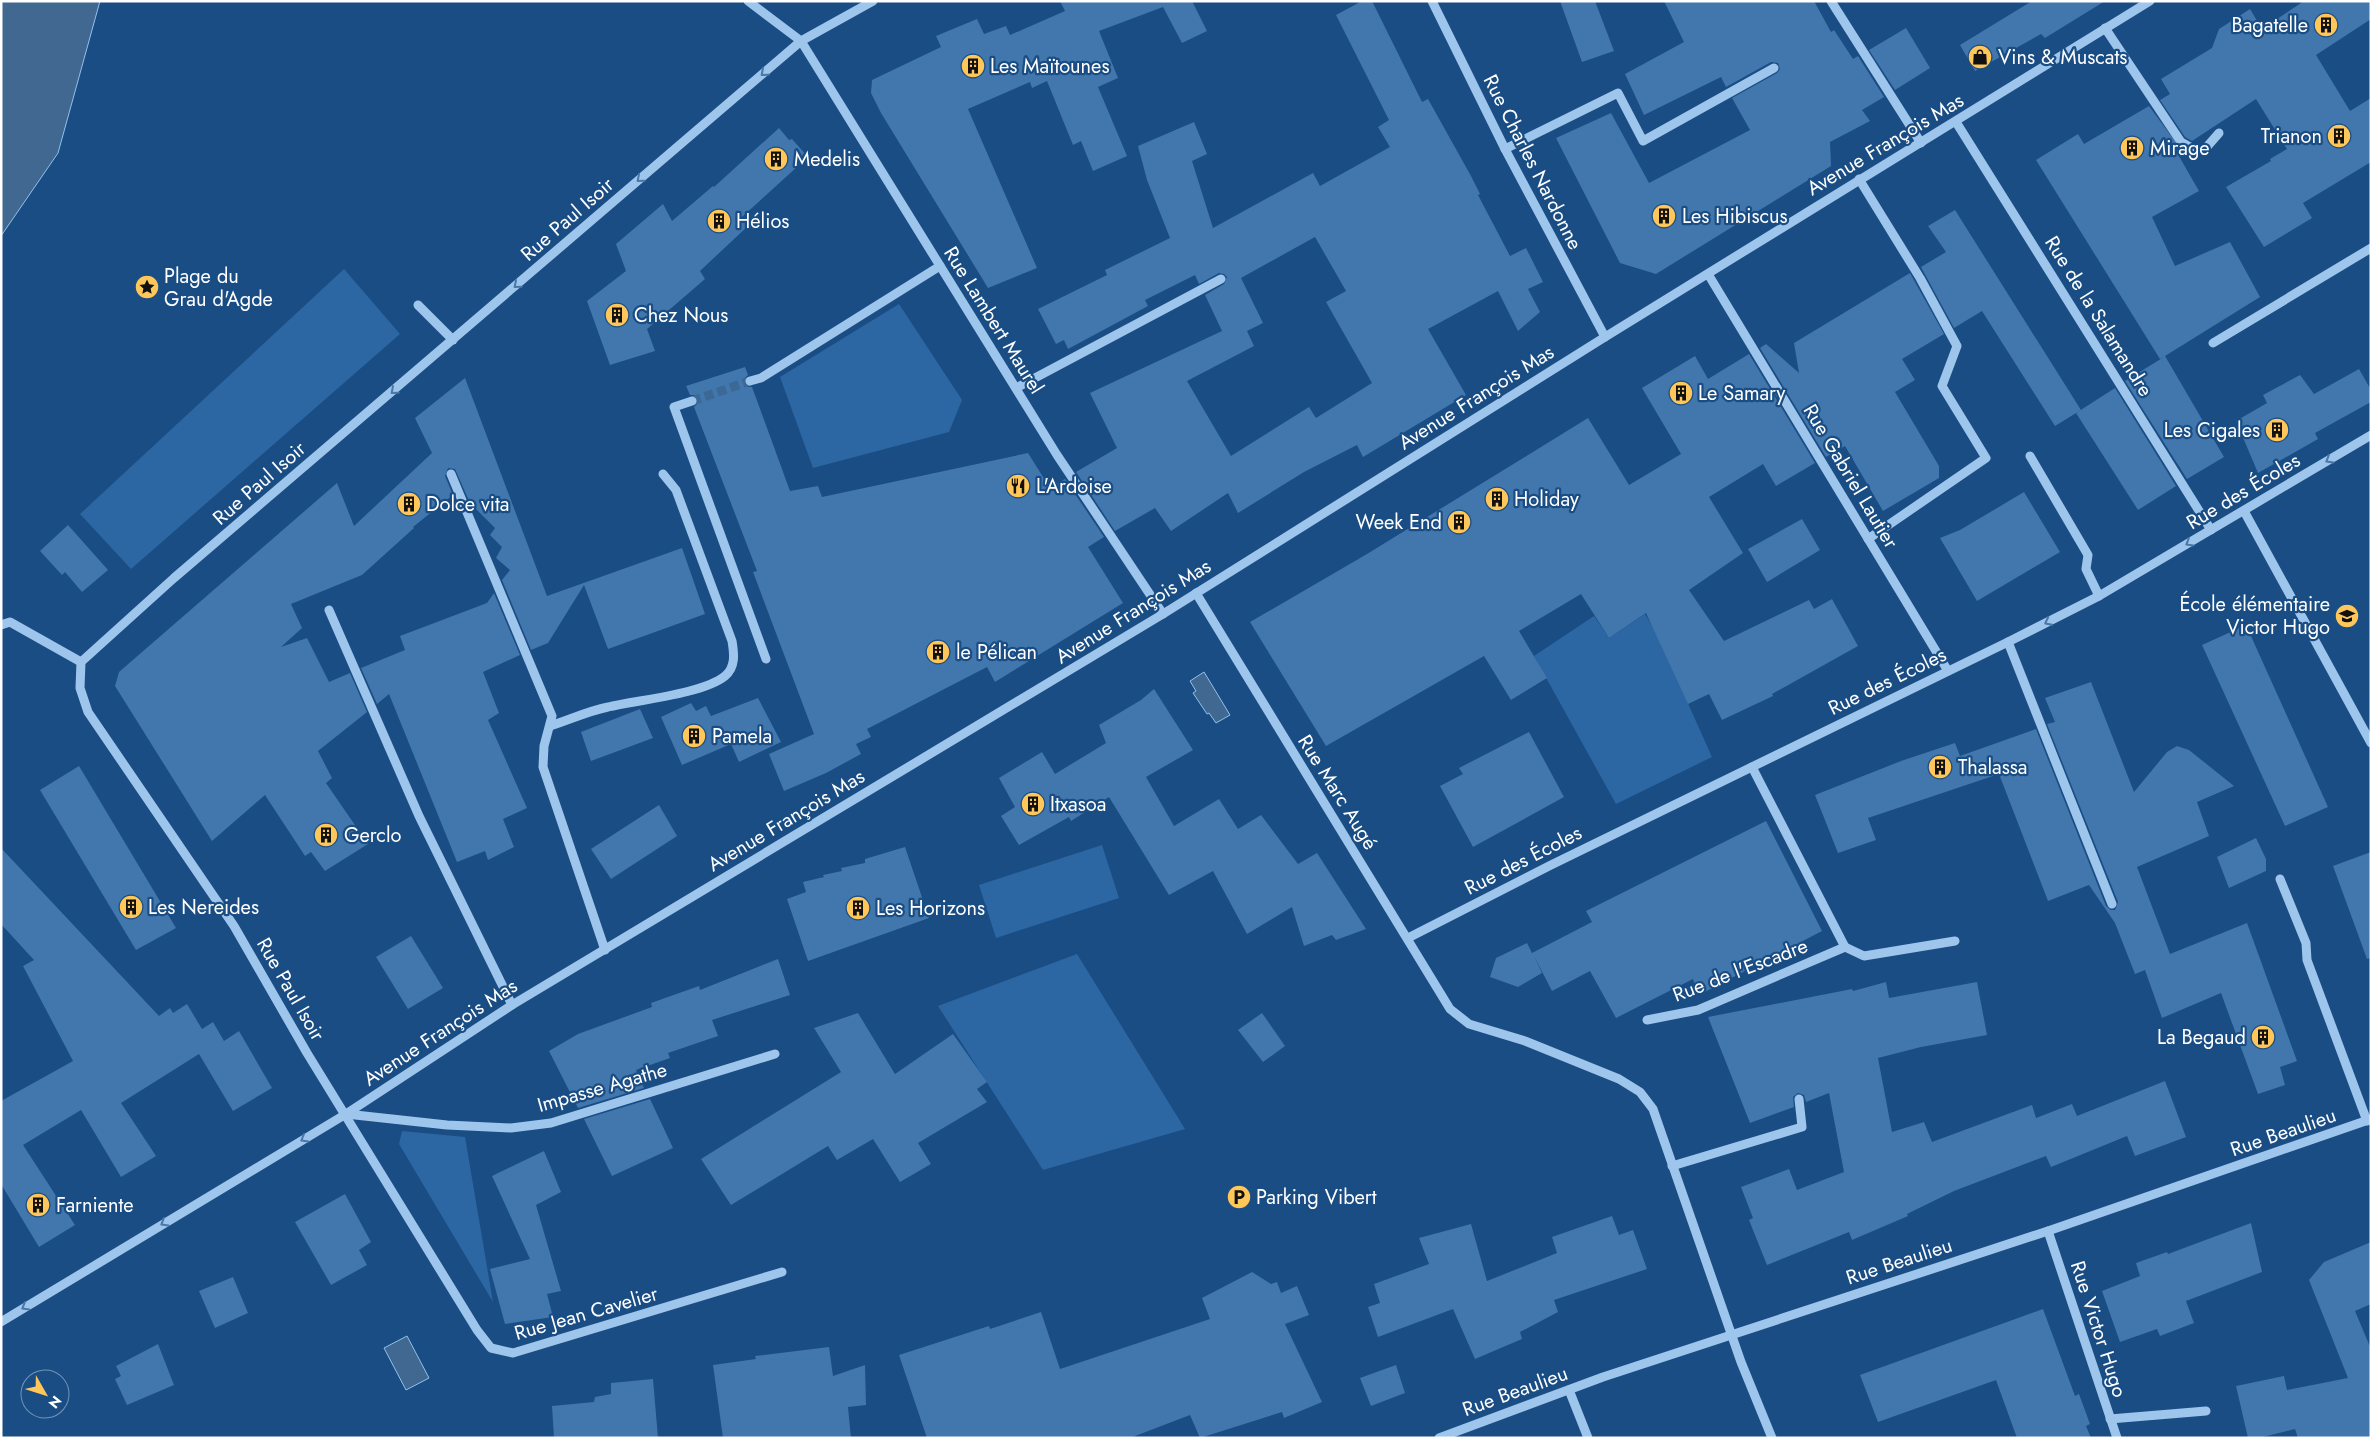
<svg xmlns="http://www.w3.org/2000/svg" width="2372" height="1439" viewBox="0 0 2372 1439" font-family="Jost,sans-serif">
	<rect width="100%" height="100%" fill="#194d84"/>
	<g fill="#2c67a3">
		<polygon points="344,269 400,334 131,569 80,514"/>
		<polygon points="899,304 962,400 949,432 813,468 780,377"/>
		<polygon points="1645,614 1656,632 1712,757 1616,804 1534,656 1594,616 1609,638"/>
		<polygon points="1102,845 1119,898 996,938 979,885"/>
		<polygon points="1077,954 1185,1129 1043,1170 938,1006"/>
		<polygon points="402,1131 465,1137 493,1302 399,1144"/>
	</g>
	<g fill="#416890" stroke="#91c1ee">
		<polygon points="1,1 100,1 58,153 1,236"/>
		<polygon points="1204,672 1230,715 1216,723 1209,713 1207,714 1193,693 1196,691 1190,681"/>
		<polygon points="407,1336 429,1378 406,1390 384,1348"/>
	</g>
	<g fill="#4177ad" fill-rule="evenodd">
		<polygon points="1060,1 1192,1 1207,31 1182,43 1163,7 1099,31 1118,78 1098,87 1127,156 1093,171 1081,141 1073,145 1047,81 1032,88 1030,82 968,109 1037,268 988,288 881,113 871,93 872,80 941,47 936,36 977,19 984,34 1006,26 1010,35 1065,11"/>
		<path d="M1362,1H1372L1422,102L1428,99L1471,176L1480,194L1478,195L1510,256L1526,248L1543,282L1528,289L1540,312L1518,331L1498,291L1428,329L1466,395L1363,457L1357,445L1304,472L1238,513L1228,493L1171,531L1155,508L1115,531L1076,472L1117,448L1090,393L1222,331L1205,295L1224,284L1227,277L1224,274L1219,273L1199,284L1195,275L1145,300L1148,306L1068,349L1064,340L1056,344L1038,309L1107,275L1105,270L1170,238L1147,180L1138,146L1194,122L1207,154L1192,161L1213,228L1313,173L1320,186L1390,147L1378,127L1389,120L1336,15ZM1315,237L1346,291L1326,302L1372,383L1316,418L1309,407L1231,456L1187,381L1254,346L1247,331L1263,323L1241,278Z"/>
		<polygon points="1560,1 1595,1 1614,51 1582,62"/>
		<polygon points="1664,1 1814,1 1831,32 1834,30 1853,59 1858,56 1884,97 1862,110 1870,121 1830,142 1831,166 1656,274 1620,263 1556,138 1611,113 1649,183 1750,130 1732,98 1777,73 1780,69 1778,63 1771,62 1726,87 1721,77 1644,115 1625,74 1684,42"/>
		<polygon points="2032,1 2105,1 2045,38 2041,34 1975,71 1960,45"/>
		<polygon points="2304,1 2371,1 2371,19 2316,55 2350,111 2371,98 2371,162 2303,203 2312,218 2264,247 2226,187 2271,161 2270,159 2287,149 2256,99 2192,141 2185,137 2160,100 2170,94 2161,79 2212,48 2219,29 2250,9 2262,29"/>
		<polygon points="1906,28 1930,68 1895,90 1869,50"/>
		<polygon points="2149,106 2180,148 2176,151 2199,191 2152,217 2175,266 2230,242 2260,297 2165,356 2224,457 2187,479 2125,381 2164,357 2160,359 2036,160 2078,134 2084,144"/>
		<polygon points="779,128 789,140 792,139 808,157 742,217 749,225 700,271 705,279 647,329 655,351 610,365 587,301 626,271 616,244 663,204 672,221 713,186 714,187"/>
		<polygon points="1955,210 2081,410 2055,426 1982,311 1954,328 1921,267 1946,252 1928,226"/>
		<polygon points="1910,273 1944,334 1902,359 1915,380 1895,392 1939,466 1939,478 1883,511 1845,446 1826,457 1760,348 1766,344 1799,373 1794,343"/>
		<polygon points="1749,354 1815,463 1776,486 1763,464 1709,497 1743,553 1689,590 1724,641 1809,600 1814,609 1832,599 1858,646 1772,694 1773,696 1722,720 1709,694 1688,704 1646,613 1609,638 1581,594 1519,631 1547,678 1511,700 1484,656 1326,746 1250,622 1367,554 1588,418 1629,485 1681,454 1642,388 1695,356 1708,379"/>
		<polygon points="745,367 748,375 744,379 744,383 748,387 752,387 790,491 818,486 822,497 1028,453 1050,488 1065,479 1104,537 1088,547 1123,603 995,682 987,667 867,729 871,737 856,744 861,754 826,773 784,791 769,754 814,734 753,572 757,571 694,407 698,403 698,399 694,395 690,395 686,386"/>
		<polygon points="2359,369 2371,390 2371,402 2315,433 2318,439 2258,473 2236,421 2267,403 2263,395 2300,375 2314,394"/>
		<polygon points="465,378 547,596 682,548 705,614 608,649 584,585 548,643 531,650 502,580 510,570 496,558 502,547 490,535 495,528 470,503 455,469 448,468 445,476 453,495 413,527 414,528 362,575 291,604 302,628 281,647 307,638 329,682 350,673 367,712 318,751 332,778 326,783 368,844 325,871 311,852 305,856 265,795 212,841 115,686 119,672 337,483 354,526 432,453 415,418"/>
		<polygon points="2115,388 2176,486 2138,510 2076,413"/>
		<polygon points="2024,492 2060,552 1977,601 1940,538 1960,530"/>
		<polygon points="1802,519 1820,550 1767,582 1748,549"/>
		<polygon points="68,525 108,570 82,592 65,572 62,575 40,551"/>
		<polygon points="494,593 520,655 483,672 499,713 488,720 527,808 503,819 514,847 488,860 485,851 457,862 389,694 377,704 361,668 405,650 400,636 487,603"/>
		<polygon points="2246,625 2328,807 2285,826 2202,645"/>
		<polygon points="2091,682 2134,792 2167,752 2177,746 2189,750 2234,786 2197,802 2209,836 2137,867 2170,954 2247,923 2297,1061 2280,1067 2285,1085 2258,1094 2221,993 2162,1018 2145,970 2135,974 2115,923 2089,885 2048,901 1999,774 1868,818 1876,840 1838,853 1815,795 1901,761 1955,743 1960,756 2036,729 2106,906 2111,910 2115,910 2118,902 2047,724 2055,722 2045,698"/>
		<polygon points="1154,689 1193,750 1146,777 1174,826 1219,799 1238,829 1261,815 1298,864 1317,853 1366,929 1336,940 1332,935 1304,946 1292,907 1247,934 1213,871 1169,895 1109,797 1071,821 1069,817 1019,845 1001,816 1015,807 999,778 1042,752 1055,774 1106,743 1099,725 1141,700"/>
		<polygon points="758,698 781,742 739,762 731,744 682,765 661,717 691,703 696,711 706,706 711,716"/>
		<polygon points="640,709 653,738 591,761 581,732"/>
		<polygon points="1529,732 1564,797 1473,847 1440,786 1463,774 1459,768"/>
		<polygon points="79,766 176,928 136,950 40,790"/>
		<polygon points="659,805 677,836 611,879 591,849"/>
		<polygon points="1766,821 1822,931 1699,995 1693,979 1616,1018 1590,971 1552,991 1534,956 1542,973 1518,987 1490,977 1496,958 1527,943 1532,953 1592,922 1586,911"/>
		<polygon points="2256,838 2266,859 2266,871 2229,888 2217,857"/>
		<polygon points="905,847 929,918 808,961 787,899 806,892 803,882 824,877 823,875 842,871 841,868 865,863 865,859"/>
		<polygon points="1,848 159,1016 170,1008 173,1013 187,1004 202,1029 213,1022 224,1041 239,1031 272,1088 233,1111 199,1054 121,1103 156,1156 121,1177 81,1110 23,1145 75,1225 39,1247 1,1184 1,1101 73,1061 23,966 34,960 1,924"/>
		<polygon points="2371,852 2371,958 2367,959 2333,866"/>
		<polygon points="411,936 443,988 408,1009 376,957"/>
		<polygon points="778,959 790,995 712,1020 718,1036 668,1053 670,1058 636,1070 644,1088 578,1108 549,1051 578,1034 652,1007 651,1003 699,986 700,990"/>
		<polygon points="1886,982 1889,998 1977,982 1987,1035 1921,1047 1878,1058 1892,1132 1924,1122 1932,1142 2032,1105 2036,1118 2072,1104 2077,1116 2165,1081 2186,1137 2135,1156 2127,1136 2051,1167 2046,1156 1954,1191 1907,1214 1908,1216 1852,1240 1849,1232 1767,1265 1749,1220 1753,1218 1741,1187 1789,1169 1797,1190 1844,1172 1829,1093 1806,1102 1804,1095 1798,1093 1793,1097 1794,1107 1750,1123 1708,1017 1852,989 1853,991"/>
		<polygon points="858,1013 895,1074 953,1034 987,1082 977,1089 987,1102 918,1143 931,1164 900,1182 873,1139 837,1160 828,1146 731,1205 701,1159 841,1072 814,1028"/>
		<polygon points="1262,1013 1285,1046 1263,1062 1238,1030"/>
		<polygon points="650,1099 673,1148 612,1176 584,1119"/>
		<polygon points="544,1151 561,1192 536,1205 561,1291 547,1294 553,1317 505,1324 490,1269 530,1259 492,1176"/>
		<polygon points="345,1194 371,1242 359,1250 367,1265 331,1285 295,1222"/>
		<polygon points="1612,1216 1619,1235 1633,1230 1647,1269 1554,1300 1558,1312 1520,1332 1522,1339 1475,1359 1453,1309 1378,1337 1368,1307 1380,1303 1374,1284 1429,1264 1419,1238 1471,1224 1487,1281 1557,1253 1552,1237"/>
		<polygon points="2251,1223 2262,1272 2186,1301 2194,1323 2160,1336 2157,1329 2120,1342 2102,1291 2140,1276 2136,1263 2167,1252 2168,1254"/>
		<polygon points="2371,1242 2371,1304 2355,1311 2371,1349 2371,1438 2298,1438 2295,1429 2259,1438 2248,1438 2236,1386 2284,1376 2287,1390 2348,1378 2309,1280 2324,1262"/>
		<polygon points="1252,1272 1271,1284 1277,1282 1281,1293 1297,1286 1309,1315 1285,1324 1322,1402 1284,1418 1282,1412 1200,1438 1190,1415 1130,1438 927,1438 899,1355 989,1326 990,1329 1041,1312 1060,1369 1210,1319 1202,1298"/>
		<polygon points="233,1277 248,1313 215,1328 199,1291"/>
		<polygon points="2043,1309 2075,1396 2079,1394 2090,1424 2086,1426 2091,1438 2017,1438 1996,1380 1878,1422 1860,1375"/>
		<polygon points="158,1344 174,1385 127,1405 115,1379 121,1376 116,1366"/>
		<polygon points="829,1347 833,1376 865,1365 866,1405 848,1407 851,1438 723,1438 713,1365 756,1359 755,1356"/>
		<polygon points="1396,1365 1405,1393 1371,1406 1360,1378"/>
		<polygon points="653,1379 658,1438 554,1438 552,1406 594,1402 595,1397 611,1394 611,1383"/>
	</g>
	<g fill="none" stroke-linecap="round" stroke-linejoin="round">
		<polyline stroke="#3c6896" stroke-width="9" stroke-dasharray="9 4.5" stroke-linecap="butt" points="692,401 750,381"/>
		<g stroke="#9ec5ec" stroke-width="9">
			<polyline points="748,1 801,41 1057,455 1163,614"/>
			<polyline points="1432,1 1505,149 1605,337"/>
			<polyline points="1831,1 1921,143"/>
			<polyline points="2105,28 2181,142 2197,151 2205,149 2219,133"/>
			<polyline points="1956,122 2211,530"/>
			<polyline points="1505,149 1618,93 1643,141 1774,68"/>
			<polyline points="1859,179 1920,278 1957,346 1942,386 1986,458 1868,539"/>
			<polyline points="1708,274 1948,671"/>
			<polyline points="418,305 453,340"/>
			<polyline points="2213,343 2371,248"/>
			<polyline points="750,381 761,378 940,266"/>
			<polyline points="1016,388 1221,279"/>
			<polyline points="692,401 674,407 766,659"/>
			<polyline points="2030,456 2088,555 2086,569 2099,596"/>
			<polyline points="451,474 552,716 544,746 543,767 605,950"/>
			<polyline points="2244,511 2371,743"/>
			<polyline points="1196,593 1450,1009 1469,1024 1525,1041 1619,1079 1640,1092 1653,1109 1741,1362 1772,1438"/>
			<polyline points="329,610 419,816 512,1005"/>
			<polyline points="1,625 10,622 81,662"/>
			<polyline points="2008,642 2112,904"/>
			<path d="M550,726C569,720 588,711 608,707C637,700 703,694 725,676C736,667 734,653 732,641L676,490L663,474"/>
			<polyline points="1752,767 1845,947"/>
			<polyline points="2280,879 2306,943 2307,960 2367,1121"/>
			<polyline points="1408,938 1551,865 2008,642 2099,596 2371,435"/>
			<polyline points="1647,1020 1698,1010 1845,947 1864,956 1955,941"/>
			<polyline points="346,1114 447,1125 511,1128 551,1123 775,1054"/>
			<polyline points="1672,1166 1802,1127 1799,1099"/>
			<polyline points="2048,1231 2117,1438"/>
			<polyline points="782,1272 513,1353 491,1348 477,1330 307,1053 234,926 88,712 80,688 81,662 174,578 801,41 873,1"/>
			<polyline points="1,1322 346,1114 512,1005 1163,614 1605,337 2150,1"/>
			<polyline points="1569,1390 1588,1438"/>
			<polyline points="2110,1419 2206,1411"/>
			<polyline points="1439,1438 1603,1377 2048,1231 2371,1119"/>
		</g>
	</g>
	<defs><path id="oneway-chevron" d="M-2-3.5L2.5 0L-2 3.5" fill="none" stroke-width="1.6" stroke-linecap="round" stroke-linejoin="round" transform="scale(1.25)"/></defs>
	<g stroke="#4877a8">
		<use href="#oneway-chevron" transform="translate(764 73) rotate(139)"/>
		<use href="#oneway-chevron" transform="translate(640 179) rotate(139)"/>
		<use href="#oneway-chevron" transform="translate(517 285) rotate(139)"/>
		<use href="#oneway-chevron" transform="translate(394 391) rotate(139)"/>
		<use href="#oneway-chevron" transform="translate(2329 460) rotate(149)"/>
		<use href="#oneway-chevron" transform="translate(2189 543) rotate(149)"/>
		<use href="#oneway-chevron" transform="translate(2048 622) rotate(153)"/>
		<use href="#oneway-chevron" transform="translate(304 1139) rotate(150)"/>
		<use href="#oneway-chevron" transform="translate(164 1223) rotate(149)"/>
		<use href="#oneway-chevron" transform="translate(25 1307) rotate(149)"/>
	</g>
	<defs>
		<g id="building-disc" transform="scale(1.25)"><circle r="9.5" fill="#ffc759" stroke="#194d84"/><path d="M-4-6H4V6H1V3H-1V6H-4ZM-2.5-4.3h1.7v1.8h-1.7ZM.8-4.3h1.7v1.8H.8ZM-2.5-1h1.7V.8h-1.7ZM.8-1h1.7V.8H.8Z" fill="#111"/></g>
		<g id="shop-disc" transform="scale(1.25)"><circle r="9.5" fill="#ffc759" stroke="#194d84"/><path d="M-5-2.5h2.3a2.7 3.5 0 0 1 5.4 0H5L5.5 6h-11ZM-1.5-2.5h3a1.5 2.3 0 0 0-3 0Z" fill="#111"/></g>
		<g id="sight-disc" transform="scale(1.25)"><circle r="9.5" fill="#ffc759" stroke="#194d84"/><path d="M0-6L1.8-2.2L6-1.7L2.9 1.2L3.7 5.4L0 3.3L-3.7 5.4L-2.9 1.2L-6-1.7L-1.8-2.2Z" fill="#111"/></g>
		<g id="restaurant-disc" transform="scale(1.25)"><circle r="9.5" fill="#ffc759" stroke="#194d84"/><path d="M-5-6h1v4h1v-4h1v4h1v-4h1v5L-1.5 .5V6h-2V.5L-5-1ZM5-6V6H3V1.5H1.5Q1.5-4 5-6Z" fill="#111"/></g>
		<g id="school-disc" transform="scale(1.25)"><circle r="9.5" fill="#ffc759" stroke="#194d84"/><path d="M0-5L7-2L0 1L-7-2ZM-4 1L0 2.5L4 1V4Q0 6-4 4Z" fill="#111"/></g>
		<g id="parking-disc" transform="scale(1.25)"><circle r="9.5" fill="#ffc759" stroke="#194d84"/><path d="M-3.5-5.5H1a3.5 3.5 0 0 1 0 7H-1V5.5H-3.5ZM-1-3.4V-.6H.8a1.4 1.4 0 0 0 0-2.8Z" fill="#111"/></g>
	</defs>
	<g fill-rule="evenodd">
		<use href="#building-disc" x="2326" y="25"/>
		<use href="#shop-disc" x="1980" y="57"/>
		<use href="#building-disc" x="973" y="66"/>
		<use href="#building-disc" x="2339" y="136"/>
		<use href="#building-disc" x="2132" y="148"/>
		<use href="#building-disc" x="776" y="159"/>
		<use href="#building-disc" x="1664" y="216"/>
		<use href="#building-disc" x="719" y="221"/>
		<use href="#sight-disc" x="147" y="287"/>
		<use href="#building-disc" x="617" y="315"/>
		<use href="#building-disc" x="1681" y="393"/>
		<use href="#building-disc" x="2277" y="430"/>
		<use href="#restaurant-disc" x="1018" y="486"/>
		<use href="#building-disc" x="1497" y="499"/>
		<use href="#building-disc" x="409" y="504"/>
		<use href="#building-disc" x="1459" y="522"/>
		<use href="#school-disc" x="2347" y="616"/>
		<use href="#building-disc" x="938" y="652"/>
		<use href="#building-disc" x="694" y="736"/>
		<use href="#building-disc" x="1940" y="767"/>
		<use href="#building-disc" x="1033" y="804"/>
		<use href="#building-disc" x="326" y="835"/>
		<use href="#building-disc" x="131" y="907"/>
		<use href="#building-disc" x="858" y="908"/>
		<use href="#building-disc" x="2263" y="1037"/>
		<use href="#parking-disc" x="1239" y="1197"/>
		<use href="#building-disc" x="38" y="1205"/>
	</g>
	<g text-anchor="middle" stroke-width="4.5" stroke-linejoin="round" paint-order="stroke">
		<g font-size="20" fill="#fff" stroke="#194d84" text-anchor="start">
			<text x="2308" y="32" text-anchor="end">Bagatelle</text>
			<text x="1998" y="64">Vins &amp; Muscats</text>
			<text x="990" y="73">Les Maïtounes</text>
			<text x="2322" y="143" text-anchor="end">Trianon</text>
			<text x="2150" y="155">Mirage</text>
			<text x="794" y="166">Medelis</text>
			<text x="1682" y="223">Les Hibiscus</text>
			<text x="736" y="228">Hélios</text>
			<text x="164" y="283">Plage du<tspan x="164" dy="23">Grau d'Agde</tspan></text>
			<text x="634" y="322">Chez Nous</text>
			<text x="1698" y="400">Le Samary</text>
			<text x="2260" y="437" text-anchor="end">Les Cigales</text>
			<text x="1036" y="493">L'Ardoise</text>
			<text x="1514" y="506">Holiday</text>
			<text x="426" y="511">Dolce vita</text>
			<text x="1442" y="529" text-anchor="end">Week End</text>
			<text x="2330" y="611" text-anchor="end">École élémentaire<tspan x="2330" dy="23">Victor Hugo</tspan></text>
			<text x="956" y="659">le Pélican</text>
			<text x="712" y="743">Pamela</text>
			<text x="1958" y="774">Thalassa</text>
			<text x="1050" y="811">Itxasoa</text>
			<text x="344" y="842">Gerclo</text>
			<text x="148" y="914">Les Nereides</text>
			<text x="876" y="915">Les Horizons</text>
			<text x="2246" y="1044" text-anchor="end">La Begaud</text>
			<text x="1256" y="1204">Parking Vibert</text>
			<text x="56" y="1212">Farniente</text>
		</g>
		<g font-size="20" fill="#fff" stroke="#194d84">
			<text transform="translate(1885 144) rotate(-31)" y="7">Avenue François Mas</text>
			<text transform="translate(1533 162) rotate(63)" y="7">Rue Charles Nardonne</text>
			<text transform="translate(567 219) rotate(-41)" y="7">Rue Paul Isoir</text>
			<text transform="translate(2099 316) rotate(58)" y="7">Rue de la Salamandre</text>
			<text transform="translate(994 320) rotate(58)" y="7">Rue Lambert Maurel</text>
			<text transform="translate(1476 397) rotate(-32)" y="7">Avenue François Mas</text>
			<text transform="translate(1851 476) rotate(59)" y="7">Rue Gabriel Lautier</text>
			<text transform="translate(259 483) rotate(-41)" y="7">Rue Paul Isoir</text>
			<text transform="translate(2243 491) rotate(-31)" y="7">Rue des Écoles</text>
			<text transform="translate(1133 611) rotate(-32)" y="7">Avenue François Mas</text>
			<text transform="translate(1887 681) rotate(-26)" y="7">Rue des Écoles</text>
			<text transform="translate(1338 792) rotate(58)" y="7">Rue Marc Augé</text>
			<text transform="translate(786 820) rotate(-31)" y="7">Avenue François Mas</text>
			<text transform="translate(1523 860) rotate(-27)" y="7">Rue des Écoles</text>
			<text transform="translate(1740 970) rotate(-21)" y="7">Rue de l'Escadre</text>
			<text transform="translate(291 989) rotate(60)" y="7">Rue Paul Isoir</text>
			<text transform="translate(440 1032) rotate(-33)" y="7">Avenue François Mas</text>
			<text transform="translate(602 1087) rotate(-16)" y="7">Impasse Agathe</text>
			<text transform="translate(2283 1132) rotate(-19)" y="7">Rue Beaulieu</text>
			<text transform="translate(1899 1261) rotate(-18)" y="7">Rue Beaulieu</text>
			<text transform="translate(586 1313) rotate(-16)" y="7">Rue Jean Cavelier</text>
			<text transform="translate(2099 1329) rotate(72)" y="7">Rue Victor Hugo</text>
			<text transform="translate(1515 1391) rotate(-20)" y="7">Rue Beaulieu</text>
		</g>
	</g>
	<rect width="2372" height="1439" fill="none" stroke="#ffffff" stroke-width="5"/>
	<g transform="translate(45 1394) rotate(129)"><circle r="24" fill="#194d84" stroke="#7594b5"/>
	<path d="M0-4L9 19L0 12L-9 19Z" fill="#ffc759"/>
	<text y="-8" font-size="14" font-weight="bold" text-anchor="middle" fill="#ffffff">N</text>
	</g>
</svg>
